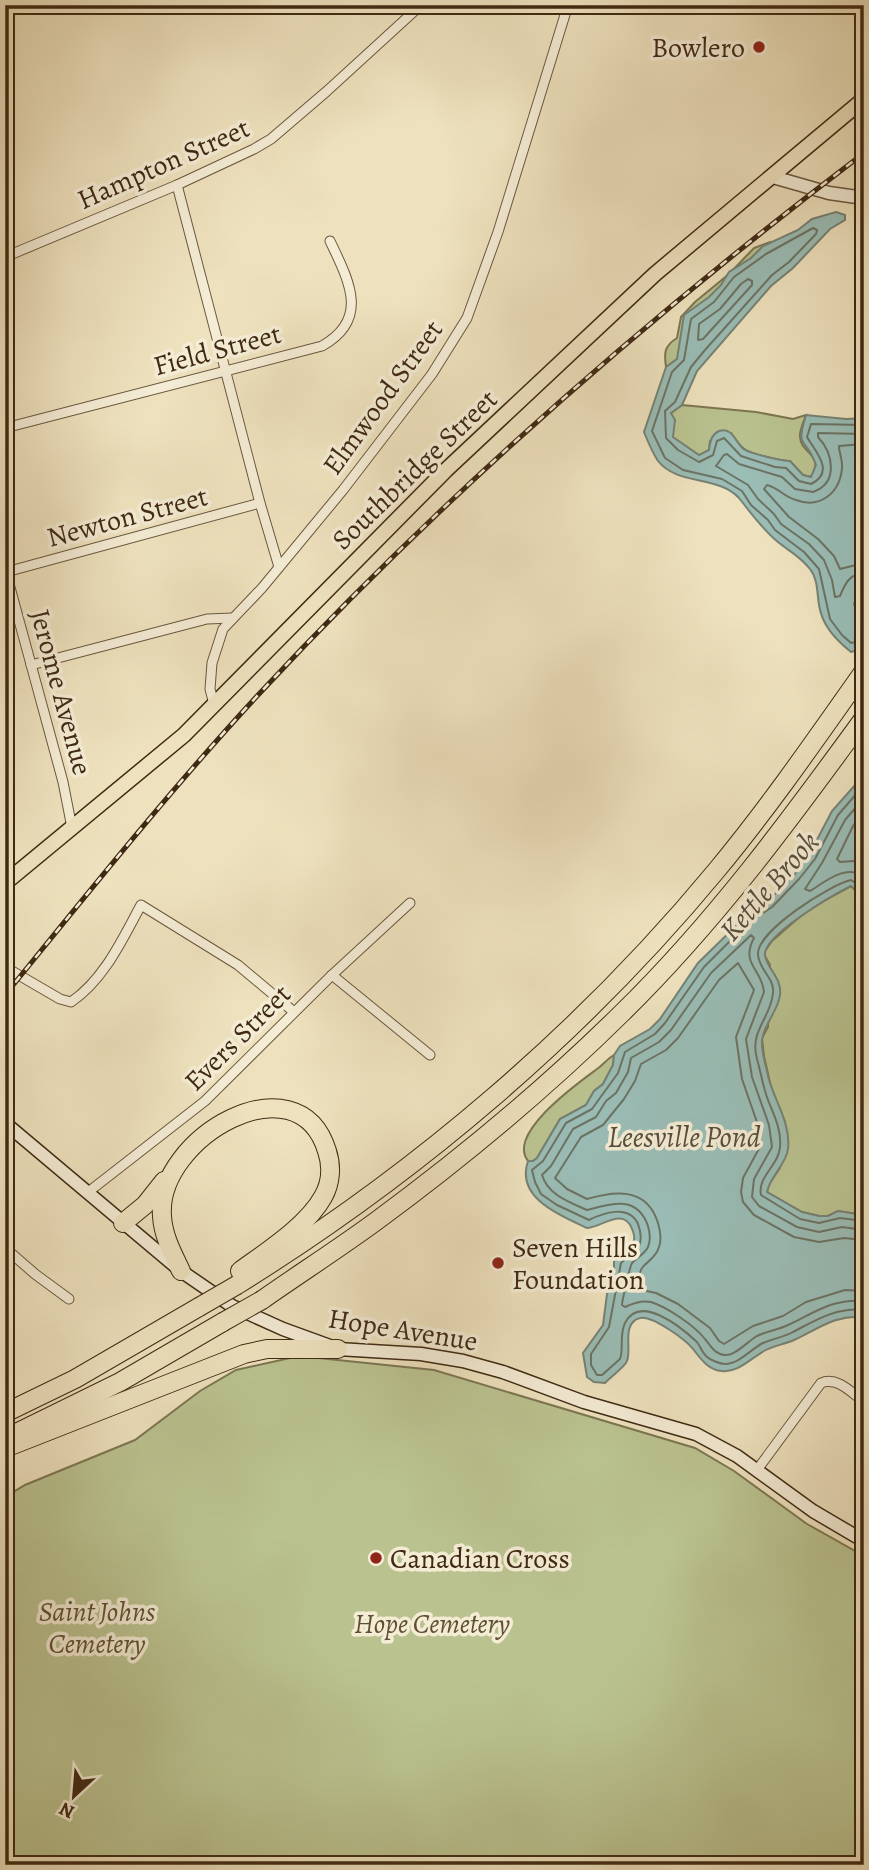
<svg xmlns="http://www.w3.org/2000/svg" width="869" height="1870" viewBox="0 0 869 1870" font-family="Alegreya,serif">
	<rect width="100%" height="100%" fill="#eee2be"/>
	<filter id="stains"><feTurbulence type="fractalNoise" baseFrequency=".00286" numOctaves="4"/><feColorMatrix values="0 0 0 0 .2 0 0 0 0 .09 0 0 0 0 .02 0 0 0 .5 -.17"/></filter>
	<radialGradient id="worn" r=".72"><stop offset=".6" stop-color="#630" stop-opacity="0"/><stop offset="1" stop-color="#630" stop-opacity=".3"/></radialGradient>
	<g fill="#bac390" stroke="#7c7652" stroke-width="2">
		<path d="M770,242L769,246L677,359L666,367C664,353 664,346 677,338L681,317L695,302L729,274L754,248Z"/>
		<path d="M682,405L756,412L793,419L806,415C804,421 799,431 800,437C801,454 825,454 811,477L803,475L790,461C781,461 753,454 746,450C740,447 735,438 731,433L710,441L709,450L704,457L680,449L664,424L671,413Z"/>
		<polygon points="851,886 860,895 864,914 864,1215 838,1211 828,1216 819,1216 802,1212 767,1192 769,1184 780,1168 785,1122 772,1092 764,1056 762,1038 768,1027 770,965 765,956 765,951 772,941 796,920 814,906"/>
		<path d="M614,1055L613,1065L603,1084L594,1091L586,1105L560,1119L537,1158L533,1161H528C506,1134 578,1083 597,1069C604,1064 607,1059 614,1055Z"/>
		<polygon points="299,1356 434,1370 695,1448 734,1471 807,1524 864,1556 864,1865 5,1865 5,1497 25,1485 135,1440 200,1391 236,1370"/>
	</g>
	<g fill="#9abdb6" stroke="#768275" stroke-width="2">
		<path d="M836,212L845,215V220L830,229L793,268L771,286L697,371L682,405L671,413L675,420L673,437L699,455L709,450C710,442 711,435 719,431C733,426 736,445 745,450C752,454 782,461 790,461L803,475L811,477L816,465C806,436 795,451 806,415L846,419L864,418V586L858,592L854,604L864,626V644L858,650L851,652C835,639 822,625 819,605C817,593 818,579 810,569C801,557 789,551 778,542C762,529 751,513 739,498C718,475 678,486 658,461C652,452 648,442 644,432L666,367L677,359L684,315L709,297L721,285L729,272L751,258L763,246L798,230L812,219Z"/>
		<path d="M864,775V914L860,895L851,886C835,894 761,936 765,956C768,970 782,978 780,995C778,1011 764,1024 762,1040C761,1051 766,1066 768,1076C774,1100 791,1123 788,1149C786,1165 770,1176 767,1192L802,1212L819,1216H828L838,1211L864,1215V1317C836,1314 818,1329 794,1340C785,1344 773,1346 764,1351C751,1358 738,1373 722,1371C708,1370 701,1359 693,1349C686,1340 652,1315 640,1318C621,1323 632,1349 627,1361C625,1367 610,1377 605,1383L594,1382L587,1377L583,1353L603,1325L607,1294L614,1274V1261C619,1253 631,1247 634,1240C635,1237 633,1231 632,1229C624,1206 600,1228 587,1228C561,1216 515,1198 528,1161H533L537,1158L560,1119L586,1105L594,1091L603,1084L613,1065L614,1055L620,1046L650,1029L660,1019L698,963L744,918L767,902L794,875L809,855L832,811Z"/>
	</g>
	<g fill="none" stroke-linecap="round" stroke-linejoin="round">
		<g stroke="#6c7364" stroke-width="2">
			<polygon points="748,279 752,281 752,285 703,339 698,340 699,324 720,309 741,284"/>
			<path d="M864,425L811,424L807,437C815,451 836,472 811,484L799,481L786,468L775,467L741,456L724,438L717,441L713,455L699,462L678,450L666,438L665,411L675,402L691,367L705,350L772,275L789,262L816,234L817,230L813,228L766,254L734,277L714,302L691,319L684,360L672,372L652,431L665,458L683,470L722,479L742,491L751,505L768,520L775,530L804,552L819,569L830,619L842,635L851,643L864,640"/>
			<path d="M864,434L818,433V437C833,453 839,483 813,492L795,489L782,477L739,464L727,454L724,455L716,466L748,485L758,499L774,514L781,524L809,544L824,560L832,580L835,597L840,596C845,584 849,574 864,573"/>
			<path d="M864,444L839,446C839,453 843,460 842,468C840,493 820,509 796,500C784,497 779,488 767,485L764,489L789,517L818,539L834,556L840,569L864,563"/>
			<path d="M864,785L838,815L815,859L799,879L772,907L748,923L704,967L665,1023L655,1034L625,1052L618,1073L592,1109L566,1123L543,1161L532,1170L535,1182L541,1194L557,1205L589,1220C603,1213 629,1204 638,1224C641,1232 642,1239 639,1246L621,1263L609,1327L591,1354V1365L597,1375H602L620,1359C624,1348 619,1335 625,1323C640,1293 682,1328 697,1342C700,1346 702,1352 706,1356C710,1360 720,1364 725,1364C739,1364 751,1349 763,1343C772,1339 784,1337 793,1332C816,1320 837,1307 864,1310"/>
			<path d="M864,798L845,820L822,863L805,889L810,891C825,882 846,863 864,877"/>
			<polyline points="864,814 853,826 837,859 840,862 853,861 864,864"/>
			<path d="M864,889L851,880C831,884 757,931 758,954C758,969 775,978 773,993C771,1018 749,1031 757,1059C760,1070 762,1080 765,1091C770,1109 782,1126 780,1147C779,1165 757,1177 761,1195L800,1219L819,1223L840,1218L864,1221"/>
			<path d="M864,1230L842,1227L819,1232L797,1227L759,1206L752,1197L754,1179L772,1147L769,1125L752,1077L746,1039L764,992C762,969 740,964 754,938L751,935L711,973L671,1030L659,1042L631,1058L628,1072L616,1093L606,1101L596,1117L573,1129L551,1166L542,1175C548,1195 569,1202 587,1210C610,1204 637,1194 648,1226C650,1233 651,1240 648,1247C644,1255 637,1257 632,1263C630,1266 622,1301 622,1305L625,1307C633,1303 642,1300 651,1302C667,1307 695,1326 705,1339C711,1346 714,1354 725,1355C735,1356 748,1341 757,1336C767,1331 778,1330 788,1325C814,1313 833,1298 864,1301"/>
			<path d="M864,1240L844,1238L819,1242L794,1237L754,1215L743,1202L741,1192L743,1178L761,1145L759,1128L742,1079L736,1037L754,990L738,963L719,980L678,1038L666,1050L641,1064L635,1081L624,1099L603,1125L581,1137L555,1178L567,1189L587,1199C614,1191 645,1187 657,1220C660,1229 662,1239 659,1247C656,1258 648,1260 642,1268C639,1272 638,1284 637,1289L656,1293L678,1304L710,1328L719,1341L724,1344L753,1326L783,1316L806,1302L845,1290L864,1291"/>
		</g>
		<g stroke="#6b573e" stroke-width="11">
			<g id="minor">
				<polyline points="177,185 260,503 279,567"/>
				<polyline points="5,257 177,185 254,149 271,139 327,91 421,5"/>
				<path d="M5,428L322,346C370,319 349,281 330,241"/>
				<polyline points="5,569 63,782 72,828"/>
				<polyline points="6,572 260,503"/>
				<polyline points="31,665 207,619 232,618"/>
				<polyline points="214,704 210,689 212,663 223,629 262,588 343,490 432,374 467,318 498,232 568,5"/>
				<path d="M5,967L60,999L71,1002C104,980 123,938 141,905L238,965L294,1012"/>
				<polyline points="332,975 430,1055"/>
				<polyline points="87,1193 205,1101 332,975 410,903"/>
				<polyline points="5,1248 35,1274 69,1299"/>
				<path d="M757,1470L821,1383C837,1376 852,1393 864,1402"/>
			</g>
		</g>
		<g stroke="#6b573e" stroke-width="15">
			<polyline id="tertiary" points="773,177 829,193 864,198"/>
		</g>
		<g stroke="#3f2913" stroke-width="15">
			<polyline id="secondary" points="5,1123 181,1271 232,1306 283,1329 338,1349 421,1354 463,1361 503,1372 584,1402 696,1434 737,1456 813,1511 864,1541"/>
		</g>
		<g stroke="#3f2913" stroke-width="17">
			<polyline id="primary" points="5,883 184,735 446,470 655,274 864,99"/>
		</g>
		<g stroke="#3f2913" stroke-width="20">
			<g id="motorway">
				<polyline points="123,1223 145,1205 164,1181"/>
				<path d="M181,1271C173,1254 163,1236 162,1216C156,1138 298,1056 327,1151C332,1166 331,1183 323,1197C307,1226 266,1252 240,1271"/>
				<path d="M237,1285C416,1174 582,1033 716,871C769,807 816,739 864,671"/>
				<path d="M262,1300C299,1274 338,1249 375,1222C462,1158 545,1089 622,1013C714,923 789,821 864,718"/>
				<polyline points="5,1413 75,1379 199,1307"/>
				<polyline points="8,1437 120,1382 223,1322"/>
				<polyline points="5,1448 244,1354 267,1349 338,1349"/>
			</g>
		</g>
		<use href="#minor" stroke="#f4ecd5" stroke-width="9"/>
		<use href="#tertiary" stroke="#f4ecd5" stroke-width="12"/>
		<use href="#secondary" stroke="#f4ecd5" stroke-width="12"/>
		<use href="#primary" stroke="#eee2be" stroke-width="14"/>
		<use href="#motorway" stroke="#eee2be" stroke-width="18"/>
		<g stroke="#3f2913" stroke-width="5">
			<path id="rail" d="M5,995C88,893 170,790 259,694C444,495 648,317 864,153"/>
		</g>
		<use href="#rail" stroke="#f4ecd5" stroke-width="2.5" stroke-dasharray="8" stroke-linecap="butt"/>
		<g stroke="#3f2913" stroke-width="20" stroke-linecap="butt">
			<g id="motorway-bridge">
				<polyline points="199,1307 237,1285"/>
				<polyline points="223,1322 262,1300"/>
			</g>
		</g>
		<use href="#motorway-bridge" stroke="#eee2be" stroke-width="18"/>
	</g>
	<g fill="#8f2418" stroke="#f4ecd5" stroke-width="2.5">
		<circle cx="759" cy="47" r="7"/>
		<circle cx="498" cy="1263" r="7"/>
		<circle cx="376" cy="1558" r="7"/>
	</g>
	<g text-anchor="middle" stroke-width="7" stroke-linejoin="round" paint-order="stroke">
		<g font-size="28" fill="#3f2913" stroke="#f4ecd5" text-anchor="start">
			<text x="745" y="57" text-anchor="end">Bowlero</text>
			<text x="512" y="1257">Seven Hills<tspan x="512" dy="32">Foundation</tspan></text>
			<text x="390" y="1568">Canadian Cross</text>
		</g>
		<g font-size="28" fill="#3f2913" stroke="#f4ecd5">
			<text transform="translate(163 163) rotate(-24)" y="10">Hampton Street</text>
			<text transform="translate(217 349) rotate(-15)" y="10">Field Street</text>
			<text transform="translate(382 397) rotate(-54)" y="10">Elmwood Street</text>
			<text transform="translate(414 469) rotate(-44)" y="10">Southbridge Street</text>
			<text transform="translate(127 516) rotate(-15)" y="10">Newton Street</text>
			<text transform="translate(62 692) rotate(75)" y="10">Jerome Avenue</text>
			<text transform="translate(237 1037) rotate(-45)" y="10">Evers Street</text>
			<text transform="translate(403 1329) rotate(9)" y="10">Hope Avenue</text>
		</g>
		<g font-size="28" font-style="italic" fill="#5e5032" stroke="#f4ecd5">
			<text x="97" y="1621">Saint Johns<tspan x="97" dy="32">Cemetery</tspan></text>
			<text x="432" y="1633">Hope Cemetery</text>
		</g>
		<g font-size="30" font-style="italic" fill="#564e3c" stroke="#f4ecd5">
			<text transform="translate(769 886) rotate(-49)" y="10">Kettle Brook</text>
			<text x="684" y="1147">Leesville Pond</text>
		</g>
	</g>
	<rect width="869" height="1870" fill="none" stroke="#eee2be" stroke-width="28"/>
	<rect x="7" y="7" width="855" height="1856" fill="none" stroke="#3f2913" stroke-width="3.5"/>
	<rect x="14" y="14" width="841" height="1842" fill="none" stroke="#3f2913" stroke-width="2"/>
	<g transform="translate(74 1796) rotate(206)" stroke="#f4ecd5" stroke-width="5" paint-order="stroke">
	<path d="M0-5L12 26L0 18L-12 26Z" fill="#3f2913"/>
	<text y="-10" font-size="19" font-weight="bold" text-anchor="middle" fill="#3f2913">N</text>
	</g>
	<rect width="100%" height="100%" filter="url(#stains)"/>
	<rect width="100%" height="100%" fill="url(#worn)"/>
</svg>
